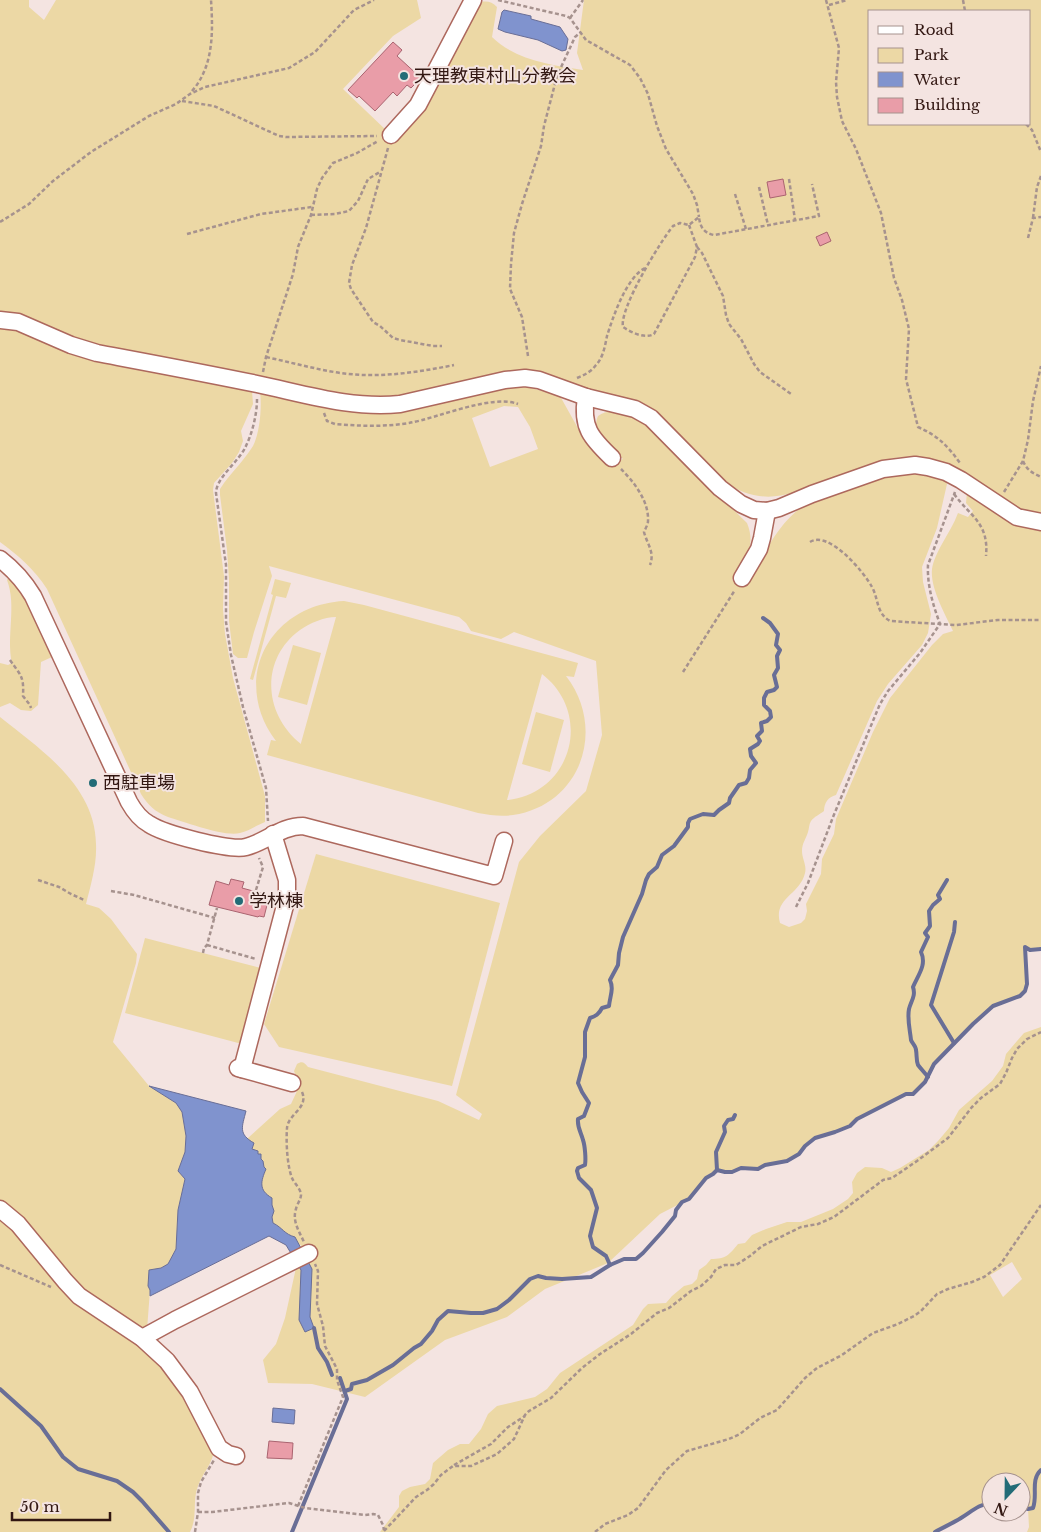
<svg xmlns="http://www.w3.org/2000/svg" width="1041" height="1532" viewBox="0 0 1041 1532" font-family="'Libre Baskerville','Noto Sans JP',serif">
	<rect width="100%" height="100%" fill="#f4e4e1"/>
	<g fill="#ecd8a5" fill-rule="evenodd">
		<path d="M0,0H29V7L44,20L56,0H417L421,18L393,36L343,89L388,132L419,110L476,3C484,1 491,0 497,7L492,37C515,60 552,65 583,70L577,53L584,0H1041V515L1021,509L1012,504C971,477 935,445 882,461C869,465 858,471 846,475C837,479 827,481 818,485C798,491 780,499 759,496C703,488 684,417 633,400C616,394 598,392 581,387C566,383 534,369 519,370C502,371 485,377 468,381C442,387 416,395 390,397C375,399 359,396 345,394L100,345L79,340L14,313H0ZM870,11H1030V124H870Z"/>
		<path d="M0,327H9L252,391L253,404L241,431L243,441L239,452L232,463L214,483L213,490L224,576L223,609L225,634L233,678L265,796V822C257,825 249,831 240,833C224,837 185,822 168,817C155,812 148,805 141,794L47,589C35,570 18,555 0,542Z"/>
		<path d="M524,386L560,396L584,439L609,464L623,459C611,448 590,434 598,416C613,405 636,417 649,427L747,523C757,548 744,559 732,580L745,587C761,560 779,519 807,504C837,494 877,475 908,473C921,473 933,476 946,481L947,484L937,528L922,567L923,582L931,614L928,633L922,645L888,684L877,701L836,795C828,797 824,803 824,811C820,814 814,817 811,821C809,824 809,829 808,832C806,839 802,843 802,851C802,859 807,865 805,873C800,895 773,898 780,923L789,927L801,923L805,919L807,911L806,904L821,874L822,859L834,834L836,819L873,732L890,698L932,645L943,634L953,631C945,614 930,588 932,569C933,561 938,551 942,544C948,533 954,524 958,513L968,517L973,511L966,503L967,492C994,511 1006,526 1041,531V949L1030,950L1025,948L1027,984L1025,991L1020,996L993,1006L973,1024L934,1064L925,1082L913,1094H906L857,1119L850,1126L835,1132L815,1138L805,1146L799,1154L787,1161L765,1165L758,1169L741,1168L732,1172H725L717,1170L713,1174L706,1178L689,1199L660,1214L608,1263L545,1289L507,1317L445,1340L365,1397L312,1384L268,1383L263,1360L276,1344L285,1318L301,1245L278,1240L238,1147L280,1109L291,1104L297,1091V1079L294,1071L297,1064C302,1061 304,1062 308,1067L438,1101L479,1120L482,1114L456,1095L519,862L540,836L586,791L602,735L596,661L514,632L501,639L471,631L466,623L459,617L269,566L272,576L254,632L247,658H238L233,654L229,621V580L227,550L220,495V489L224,483C233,471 245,459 253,446C260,433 262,406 260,392C305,401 350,418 396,413C439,408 480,388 524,386ZM504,406L518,407L530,427L538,449L490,467L472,418Z"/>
		<path d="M9,577L25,597L52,657L41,662L38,705L31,711L21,710L10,703L0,707V663L8,665L12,663C6,636 17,606 7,580Z"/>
		<polygon points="275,579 291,583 286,598 276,596 253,680 250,679 273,595 271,594"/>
		<path d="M344,601L364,605L578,663L574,677L566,676C607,729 581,805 513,815C501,817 490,815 478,813L267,755L271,740L276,741C230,680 269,605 344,601ZM336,617L301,743V744C263,714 260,659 300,630C310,623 324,617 336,617ZM542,674C593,713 573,793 507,800Z"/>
		<polygon points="293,645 321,653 307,705 278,697"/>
		<polygon points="536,712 564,720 550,772 522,764"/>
		<path d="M0,717C41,750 95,785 96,844C97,864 91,884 86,904L99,908L111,919L137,954L136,963L113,1042L149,1086L176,1103L182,1112L186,1136L185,1152L178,1171L185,1179L178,1210L176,1249L168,1264L161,1268L148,1286L150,1290L147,1330L141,1332L82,1293L0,1201Z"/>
		<polygon points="316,854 500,903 452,1086 279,1047 264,1024"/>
		<polygon points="145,938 261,968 242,1044 125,1013"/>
		<path d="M1041,1027V1532H1027L1029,1527L1028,1509L1021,1507V1482H991V1503C979,1504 971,1512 961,1518C953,1523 944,1527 935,1532H380L399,1507V1496L402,1491L410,1487L425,1484L430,1479L433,1463L448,1450L460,1444H469L481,1429L488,1414L497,1406L535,1397L547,1389L560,1373L633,1325L643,1309L648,1304L666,1303L672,1296L684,1286L692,1284L697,1279L699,1270L706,1265L711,1259C726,1259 729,1255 738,1244L745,1243L752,1235L766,1229L787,1222H801L833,1209L848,1199L853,1193L852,1182L857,1173L865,1167L882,1168L891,1172L900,1168L929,1150L938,1141L949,1128L959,1110L992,1081L1003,1066L1006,1054L1017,1041L1024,1033ZM1012,1262L1022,1279L1003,1297L990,1275Z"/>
		<path d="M0,1213L95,1312L171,1371L214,1450C213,1463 202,1474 198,1486C192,1501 198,1517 190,1532H0Z"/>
	</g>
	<g fill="#8093ce" stroke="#696e96">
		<polygon points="504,10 531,16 531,19 560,27 568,39 566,50 562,51 538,40 505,32 498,29 502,12"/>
		<path d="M149,1086L246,1111C242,1127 238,1134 254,1143L252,1149L258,1151V1154H261V1159L263,1161L264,1167L266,1169C261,1181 258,1190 272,1198V1205L274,1211L272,1217L273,1223C283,1228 284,1234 295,1237L312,1269L310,1317L314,1328L305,1332L299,1320L301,1270L286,1245L269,1236L150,1296V1290L148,1286L149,1270L161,1268L168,1264L176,1249L178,1210L185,1179L178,1171L185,1152L186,1136L182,1112L176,1103Z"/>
		<polygon points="273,1408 295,1410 294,1424 272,1422"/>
	</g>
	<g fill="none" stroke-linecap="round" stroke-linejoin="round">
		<g stroke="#696e96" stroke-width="4">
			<polyline points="954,1043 931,1005 954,932 955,922"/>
			<path d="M928,1077C925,1073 921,1069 918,1065C916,1060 917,1055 916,1050C916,1046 912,1043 911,1040C910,1030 907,1019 909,1009C911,1001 916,996 913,987C918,975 927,965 921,952L928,937L925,933L930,926L929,911L933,905L940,899L938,895L947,880"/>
			<polyline points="717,1170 716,1152 725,1132 724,1126 728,1120 733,1119 735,1115"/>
			<path d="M610,1265L606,1256L593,1247L590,1236L597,1208L591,1190L579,1178L577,1171L578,1168L585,1165C586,1159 585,1146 583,1140C581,1132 577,1127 578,1119L584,1116L589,1103L582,1092L578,1083L585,1057V1032L590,1018C596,1016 599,1014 602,1008L609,1006C610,996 614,989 610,980L618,965L619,953L623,937L642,894L646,880L649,874L657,867L662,855L674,846L688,827V823L690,819L703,814L714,815L719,810L729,803L730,798L739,785L746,783L749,778L750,770L756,763L751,756L750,749L758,744L760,741L757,736L762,731L761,723L767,721L771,717L770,711L764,705V698L767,692L774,690L777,687L774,675L778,668L777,656L780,650L776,645L778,634L770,623L763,618"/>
			<polyline points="314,1328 318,1348 327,1362 332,1375"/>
			<polyline points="0,1389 41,1426 63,1457 78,1469 117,1481 133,1492 142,1501 169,1532"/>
			<polyline points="345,1391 351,1389 352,1384 367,1380 393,1365 414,1348 421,1344 432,1331 438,1320 448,1311 471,1313 483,1313 497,1309 509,1300 530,1279 538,1276 546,1278 562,1279 591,1277 610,1265 624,1259 636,1259 643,1253 662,1232 675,1216 676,1210 682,1202 689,1199 706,1178 713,1174 717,1170 725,1172 732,1172 741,1168 758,1169 765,1165 787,1161 799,1154 805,1146 815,1138 835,1132 850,1126 857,1119 906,1094 913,1094 925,1082 934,1064 973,1024 993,1006 1020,996 1025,991 1027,984 1025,947 1030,950 1041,949"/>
			<path d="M1021,1507L1028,1509L1033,1508C1038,1495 1030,1480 1041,1470"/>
			<polyline points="292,1532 347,1399 340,1378"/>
			<path d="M935,1532C944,1527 953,1523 961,1518C971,1512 979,1504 991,1503"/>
		</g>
	</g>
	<g fill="#e99da8" stroke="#aa6470">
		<polygon points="393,42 402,50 397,56 421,78 411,88 407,85 397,96 393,92 375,111 359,96 357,98 348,90"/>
		<polygon points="783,179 786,195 770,198 767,182"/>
		<polygon points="827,232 831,241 820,246 816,237"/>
		<polygon points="231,879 244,882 242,888 264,894 264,896 269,897 264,917 259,916 258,917 209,905 216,881 229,885"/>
		<polygon points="269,1441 293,1443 292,1459 267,1458"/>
	</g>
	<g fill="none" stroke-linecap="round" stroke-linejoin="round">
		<g stroke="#ad685d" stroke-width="19">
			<g id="minor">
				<polyline points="391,135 418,105 473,0"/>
				<path d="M0,320L18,322L71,345L97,353C150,363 204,373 257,384C305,394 351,409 400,404L505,380L525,378L539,380L586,397L635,409L651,418L720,488L741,504L754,510L767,511L779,508L812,494L883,469L915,465L928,467L946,472L961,480L1017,517L1041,522"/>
				<path d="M586,397C581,427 591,438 612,458"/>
				<path d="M0,559C13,569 24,581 33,596L129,802C134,811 140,819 149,824C164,834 229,851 246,847C266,842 281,826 303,826L494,876L504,841"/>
				<polyline points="742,578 759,549 762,538 767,511"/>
				<polyline points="238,1068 292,1083"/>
				<polyline points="242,1069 287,898 287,880 273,834"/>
				<polyline points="0,1209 18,1224 65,1281 79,1296 142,1338 167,1361 190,1392 219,1448 228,1454 236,1456"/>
				<polyline points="142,1338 175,1320 309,1253"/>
			</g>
		</g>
		<g stroke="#a6928e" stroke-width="2.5" stroke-dasharray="4 2.5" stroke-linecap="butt">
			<polyline points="498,0 566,16 570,18 586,40 630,65 640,78 648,94 657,126 666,149 693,194 697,205 699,217"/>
			<path d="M826,0L839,48L836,82L837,97L842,121L856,149L881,213L894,278L902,300L909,329L906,379L918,427C938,436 947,445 960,463"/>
			<polyline points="963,0 965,11"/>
			<polyline points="829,5 847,0"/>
			<polyline points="570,18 583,0"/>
			<path d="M192,91C214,66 213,31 211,0"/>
			<polyline points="182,101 214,106 279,136 286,137 377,136"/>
			<polyline points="1026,124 1032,130 1041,152"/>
			<polyline points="388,148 366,228 352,265 349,283 351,289 373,322 380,326 393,338 400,340 433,346 442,346"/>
			<polyline points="789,179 795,220"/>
			<polyline points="759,187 768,225"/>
			<polyline points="735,194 746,229"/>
			<polyline points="311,215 335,214 349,211 358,201 368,179 380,172"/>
			<polyline points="1033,218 1037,187 1041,176"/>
			<polyline points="0,222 29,204 53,181 91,152 149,116 176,104 190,94 205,87 289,68 315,52 354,10 374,0"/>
			<path d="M689,225L697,247L695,257L654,334C645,339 632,333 623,327C619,309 660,242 673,226L680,223L689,225L699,217C700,227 704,233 714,235L819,216L812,184"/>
			<polyline points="187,234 261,214 312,207"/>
			<polyline points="1028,238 1033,218 1041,217"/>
			<polyline points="697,247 702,253 723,296 726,315 729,324 741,339 754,364 760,372 791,394"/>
			<polyline points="528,356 522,317 510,289 511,264 514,233 522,204 541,146 544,126 557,76 575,37 581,32"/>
			<path d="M266,357C289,362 311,368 334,372C375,379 414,373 454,365"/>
			<polyline points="263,372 266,357 293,274 298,247 311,215 317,189 322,178 333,163 357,153 378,141"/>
			<path d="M577,378C584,375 591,372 596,365C603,358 605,346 607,336C613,317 626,278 645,268"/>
			<path d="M257,399C257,415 252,434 245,448C238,462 216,478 216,493L226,565V622L231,655L243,707L266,788L268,821"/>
			<path d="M324,413L327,421L335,424C360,426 384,427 409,423C438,418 491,394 518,404"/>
			<path d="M1023,461C1027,470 1032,473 1041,477"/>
			<path d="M621,469C634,482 649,501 648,521C648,525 645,529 644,532C647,544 655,552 650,565"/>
			<polyline points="1004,492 1023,461 1028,440 1033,401 1041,366"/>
			<path d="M954,494C971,517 989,523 986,556"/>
			<path d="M810,542C829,530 864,572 872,587C879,600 876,613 890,621L956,625L998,620H1041"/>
			<path d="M10,660C21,676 24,676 23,696L30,705L31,708"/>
			<polyline points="683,672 735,590"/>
			<polyline points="38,880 59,887 71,894 84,900"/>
			<polyline points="256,890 263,867 259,858"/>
			<polyline points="111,891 134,895 215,918"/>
			<path d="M796,907L808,883L833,817L880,704L888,691L920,653L940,624C933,605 927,585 928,565L955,492"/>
			<polyline points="207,945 256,959"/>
			<polyline points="203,953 204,948 207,945 217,908"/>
			<path d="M302,1092C309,1108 288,1114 287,1128C286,1142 287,1165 292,1178C294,1183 301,1189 301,1195C301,1199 297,1204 296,1209C292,1221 299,1231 304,1242"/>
			<polyline points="0,1265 51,1287"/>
			<polyline points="454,1465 491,1444 508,1427 525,1416"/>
			<polyline points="298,1506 343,1397 337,1380 337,1369 325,1346 323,1326 317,1304 318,1271 315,1264"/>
			<polyline points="198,1512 212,1512 289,1503 305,1508 365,1515 373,1514 378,1515 383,1525 384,1530"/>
			<polyline points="384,1531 416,1497 427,1490 434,1484 441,1475 453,1466 471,1466 497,1454 514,1439 525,1415 529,1411 551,1398 582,1368 600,1354 631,1334 657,1313 669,1308 691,1291 701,1286 711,1277 716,1269 725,1265 736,1265 750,1256 762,1246 801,1227 818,1224 834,1217 883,1180 892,1178 917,1161 948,1138 972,1107 981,1098 1000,1084 1006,1073 1012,1058 1017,1049 1027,1039 1041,1032"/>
			<polyline points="195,1532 198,1512 198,1493 201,1482 214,1460"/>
			<polyline points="595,1532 605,1524 628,1515 638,1508 666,1470 687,1451 729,1439 740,1434 760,1418 777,1410 805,1378 817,1368 842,1355 873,1333 898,1324 914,1316 921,1311 937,1294 948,1289 972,1282 984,1277 1000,1265 1041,1205"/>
		</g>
		<use href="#minor" stroke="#fff" stroke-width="16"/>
	</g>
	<g fill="#236c77" stroke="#f4e4e1" stroke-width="2">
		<circle cx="404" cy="76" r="5"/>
		<circle cx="93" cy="783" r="5"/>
		<circle cx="239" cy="901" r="5"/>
	</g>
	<g text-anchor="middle" stroke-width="4" stroke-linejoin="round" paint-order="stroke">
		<g font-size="18" fill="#321712" stroke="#f4e4e1" text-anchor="start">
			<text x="414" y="82">天理教東村山分教会</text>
			<text x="103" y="789">西駐車場</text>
			<text x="249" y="907">学林棟</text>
		</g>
	</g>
	<rect x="868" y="10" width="162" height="115" fill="#f4e4e1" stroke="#a6928e"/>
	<rect x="878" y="26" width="25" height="8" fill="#ffffff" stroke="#a6928e"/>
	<text x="914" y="35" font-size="15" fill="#321712">Road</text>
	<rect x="878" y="48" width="25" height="15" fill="#ecd8a5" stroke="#a6928e"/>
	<text x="914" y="60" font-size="15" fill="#321712">Park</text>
	<rect x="878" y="72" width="25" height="15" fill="#8093ce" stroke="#a6928e"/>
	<text x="914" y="85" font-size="15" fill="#321712">Water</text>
	<rect x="878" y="98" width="25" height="15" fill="#e99da8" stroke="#a6928e"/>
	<text x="914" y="110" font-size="15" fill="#321712">Building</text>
	<g transform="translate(1006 1497) rotate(202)"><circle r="24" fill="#f4e4e1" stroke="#a6928e"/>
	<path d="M0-4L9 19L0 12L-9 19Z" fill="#236c77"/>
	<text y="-8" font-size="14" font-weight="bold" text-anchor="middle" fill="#321712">N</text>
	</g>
	<path d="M12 1512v8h98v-8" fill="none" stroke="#321712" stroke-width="2.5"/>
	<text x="20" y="1512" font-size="15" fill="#321712" stroke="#f4e4e1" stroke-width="4" paint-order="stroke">50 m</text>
</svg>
